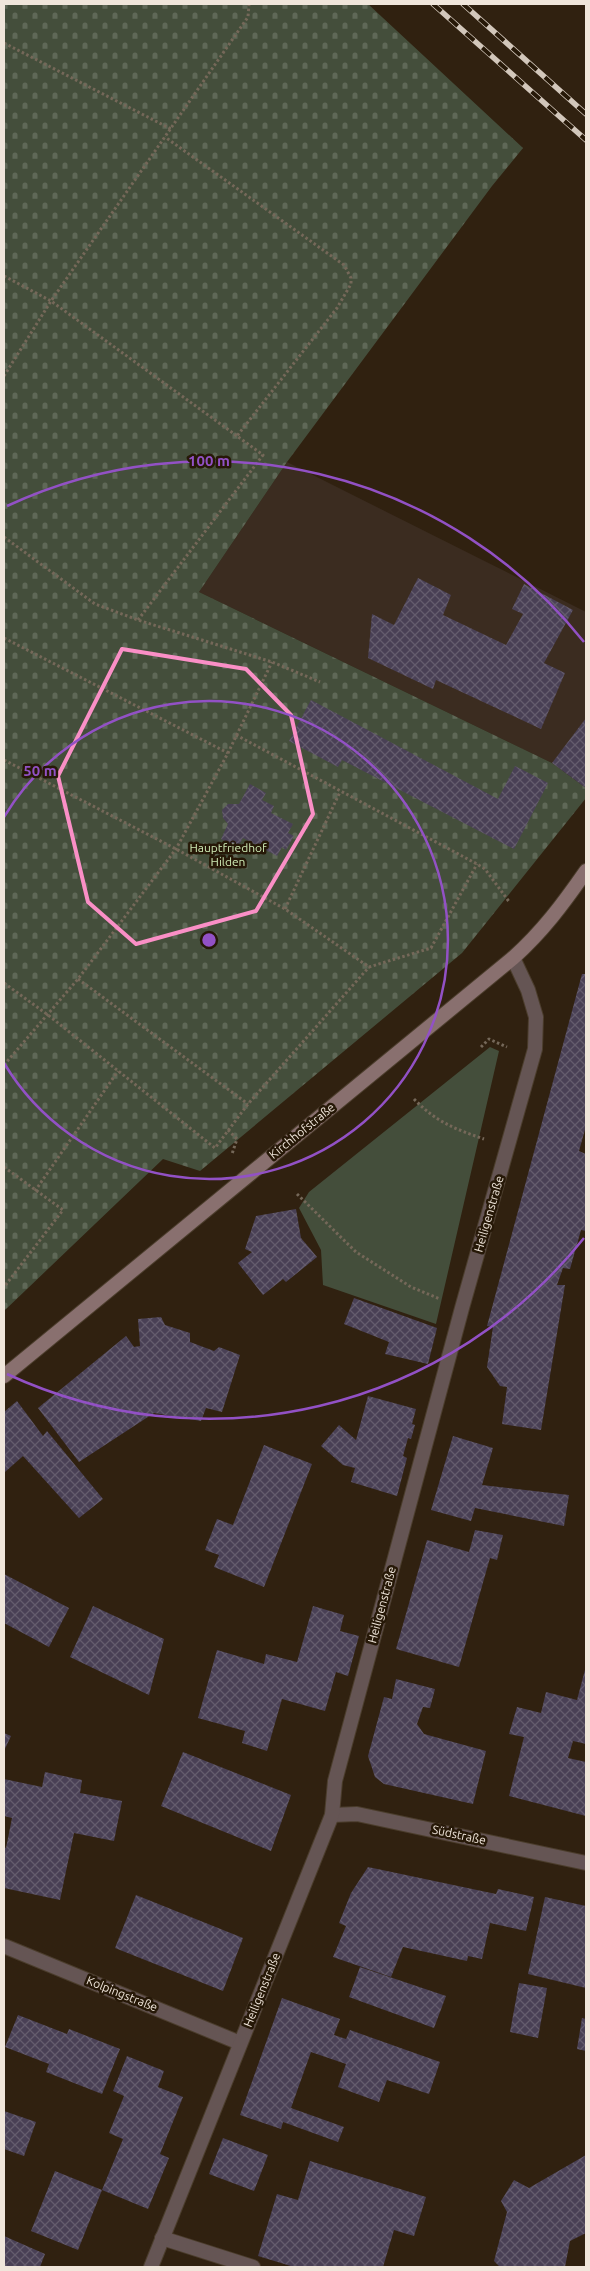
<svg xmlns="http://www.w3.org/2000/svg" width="590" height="2271" viewBox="0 0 590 2271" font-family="Ubuntu,sans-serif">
	<defs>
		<pattern id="cemetery-stones" width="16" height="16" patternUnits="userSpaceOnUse" patternTransform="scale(1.25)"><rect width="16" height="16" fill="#444e3b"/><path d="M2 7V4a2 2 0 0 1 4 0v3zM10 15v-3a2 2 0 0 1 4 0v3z" fill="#5f6857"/></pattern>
		<pattern id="building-cross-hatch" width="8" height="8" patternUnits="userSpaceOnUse" patternTransform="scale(1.25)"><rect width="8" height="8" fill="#494055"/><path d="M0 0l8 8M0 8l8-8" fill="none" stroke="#645c6d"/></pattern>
	</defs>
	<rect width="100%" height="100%" fill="#302110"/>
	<polygon fill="#3b2c20" points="287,462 586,612 586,788 552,763 199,592"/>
	<polygon fill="#444e3b" points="490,1047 499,1051 436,1324 323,1285 321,1250 299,1208 309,1192"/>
	<polygon fill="url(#cemetery-stones)" points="4,4 368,4 523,148 492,186 287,462 199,592 552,763 586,788 586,798 462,953 200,1171 163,1159 4,1311"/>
	<g fill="url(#building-cross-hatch)">
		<polygon points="418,578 451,595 443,615 506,645 523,614 512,609 524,584 573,610 544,663 565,673 541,729 436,680 433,689 368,658 372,614 394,625"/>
		<polygon points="311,700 498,799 515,766 548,783 514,849 342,760 338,767 289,741"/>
		<polygon points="586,718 586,788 552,763"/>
		<polygon points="250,784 266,793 262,800 274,806 271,813 293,824 288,833 294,836 286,850 282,847 277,856 243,838 237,848 221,839 228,824 223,818 222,810 228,804 239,804"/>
		<polygon points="582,974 586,974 586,1126 579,1151 586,1154 586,1231 581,1230 570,1269 563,1268 557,1285 565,1285 541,1430 502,1424 507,1387 500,1386 487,1367 493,1327 487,1326"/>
		<polygon points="296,1209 301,1238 317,1257 286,1282 283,1279 263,1295 238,1263 252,1252 245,1249 256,1216"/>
		<polygon points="354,1298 437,1328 428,1364 385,1354 389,1342 344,1324"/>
		<polygon points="161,1317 165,1325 190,1333 190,1342 214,1351 219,1347 240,1355 222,1412 206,1408 201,1421 154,1413 79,1462 38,1408 126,1336 134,1347 140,1346 138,1319"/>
		<polygon points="368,1396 416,1409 412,1424 415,1425 411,1439 408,1438 403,1456 407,1458 397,1496 351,1482 355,1468 343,1465 321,1446 339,1425 356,1440"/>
		<polygon points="17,1401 43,1436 47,1431 103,1499 79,1518 23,1456 5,1472 4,1470 4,1412"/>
		<polygon points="453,1436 493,1448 482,1485 569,1495 564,1526 475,1508 471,1521 431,1510"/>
		<polygon points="264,1445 312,1464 264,1587 214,1567 219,1555 205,1550 217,1519 233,1525"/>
		<polygon points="475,1530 503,1535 497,1560 490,1558 459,1667 396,1649 427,1540 469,1552"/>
		<polygon points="4,1574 69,1608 49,1647 4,1623"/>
		<polygon points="93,1606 164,1639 149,1695 70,1657"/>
		<polygon points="313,1606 344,1615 340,1631 359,1636 348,1676 336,1672 325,1711 282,1699 267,1751 242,1743 245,1731 198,1718 217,1650 264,1664 266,1654 297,1662"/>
		<polygon points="586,1666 586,1744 573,1741 568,1758 586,1762 586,1816 509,1796 524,1737 509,1734 517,1707 541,1713 546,1692 577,1700"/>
		<polygon points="396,1679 435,1689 430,1708 423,1707 417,1724 424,1734 486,1751 473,1804 384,1784 375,1777 368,1756 384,1697 392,1699"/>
		<polygon points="4,1733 11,1736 4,1751"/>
		<polygon points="183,1752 291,1795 271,1851 161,1806"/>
		<polygon points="45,1772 82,1780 80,1793 122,1801 114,1841 74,1833 60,1900 4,1888 4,1847 6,1848 12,1818 4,1816 4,1779 42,1787"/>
		<polygon points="368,1867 496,1894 498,1889 534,1897 526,1931 490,1923 482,1959 468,1956 467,1961 403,1947 391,1977 333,1957 346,1926 339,1923 351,1893"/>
		<polygon points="136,1895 243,1938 223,1991 115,1948"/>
		<polygon points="545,1897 586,1906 586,1988 528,1974"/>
		<polygon points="360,1967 446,1996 434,2028 349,1997"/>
		<polygon points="519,1983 547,1988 538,2038 510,2032"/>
		<polygon points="282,1998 340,2019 334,2035 346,2039 350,2030 440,2062 429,2094 387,2080 379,2102 338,2087 346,2064 311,2052 291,2108 344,2127 338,2142 283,2122 281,2129 240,2115"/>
		<polygon points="18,2015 67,2034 69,2029 120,2049 102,2094 46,2072 49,2064 5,2047"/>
		<polygon points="582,2018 586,2019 586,2051 577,2049"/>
		<polygon points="127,2056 164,2071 158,2087 183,2097 160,2154 169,2158 148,2209 102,2190 78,2250 31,2231 55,2171 102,2190 123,2139 109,2133 124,2096 113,2091"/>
		<polygon points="4,2111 36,2122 24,2156 4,2149"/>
		<polygon points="223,2138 268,2155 254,2191 209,2174"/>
		<polygon points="586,2155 586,2233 570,2241 565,2267 500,2267 494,2261 507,2212 501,2201 514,2180 529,2188"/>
		<polygon points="310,2161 426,2197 414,2236 394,2230 383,2267 294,2267 258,2256 277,2194 298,2200"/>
		<polygon points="4,2236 45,2254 40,2267 4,2267"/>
	</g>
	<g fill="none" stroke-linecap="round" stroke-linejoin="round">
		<g stroke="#4b3d2c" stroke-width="16">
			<g id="minor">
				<polyline points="332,1815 357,1814 586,1863"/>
				<polyline points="4,1946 240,2043"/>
				<polyline points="162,2238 253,2267"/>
				<polyline points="151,2267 332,1815 335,1781 462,1308 535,1049 536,1017 528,990 513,958"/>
			</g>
		</g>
		<g stroke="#4b3d2c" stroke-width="16">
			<path id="secondary" d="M4,1376L513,958C543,931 563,904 586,871"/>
		</g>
		<g stroke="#756859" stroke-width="3" stroke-dasharray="2.5 2.5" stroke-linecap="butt">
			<polyline points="4,43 171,129"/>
			<polyline points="4,276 51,301 237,436"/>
			<polyline points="4,376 51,301 248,17 249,4"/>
			<polyline points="4,537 95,604 138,620 272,662 320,682"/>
			<polyline points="138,620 263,455 237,436 337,308 351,284 351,278 344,265 165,137"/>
			<polyline points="4,638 228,753"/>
			<polyline points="236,735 477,864 485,869 510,903"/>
			<polyline points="4,760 176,849 285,909 369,967 431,948 477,864"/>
			<polyline points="285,909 340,792"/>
			<polyline points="78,979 248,1104"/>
			<polyline points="4,983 48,1015 215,1148 248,1104 369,967"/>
			<polyline points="481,1047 489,1039 507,1047"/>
			<polyline points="4,1065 78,979 176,849 228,753 272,662"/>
			<path d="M414,1099C436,1122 455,1129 484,1139"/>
			<polyline points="228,1130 237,1139 232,1154"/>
			<polyline points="4,1167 63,1210 4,1287"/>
			<polyline points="35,1191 118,1071"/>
			<polyline points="297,1194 356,1252 411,1287 440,1299"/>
		</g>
		<use href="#minor" stroke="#655554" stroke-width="14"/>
		<use href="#secondary" stroke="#89706f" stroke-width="14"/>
		<g stroke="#d2c7bb" stroke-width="5.5">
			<g id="rail">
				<polyline points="433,4 586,140"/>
				<polyline points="463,4 586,114"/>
			</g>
		</g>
		<use href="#rail" stroke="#261807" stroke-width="4" stroke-dasharray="11" stroke-linecap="butt"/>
	</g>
	<path fill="none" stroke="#fa8fc6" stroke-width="4" stroke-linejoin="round" d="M122,649L246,669L291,715L313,814L256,911L136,944L88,902L58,776Z"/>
	<g fill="none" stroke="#9251c5" stroke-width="2.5">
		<path d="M4 817A239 239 0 1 1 4 1063"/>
		<path d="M584 1238A479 479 0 0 1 7 1374M7 506A479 479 0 0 1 584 642"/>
	</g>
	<g text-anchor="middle" stroke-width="5" stroke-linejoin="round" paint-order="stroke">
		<g font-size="12" fill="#ceeab5" stroke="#261807">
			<text x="228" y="852">Hauptfriedhof<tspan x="228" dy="14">Hilden</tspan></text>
		</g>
		<g font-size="12" fill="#f0e6db" stroke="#261807">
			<text transform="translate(302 1131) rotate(-39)" y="4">Kirchhofstraße</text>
			<text transform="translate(489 1214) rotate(-74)" y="4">Heiligenstraße</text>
			<text transform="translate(382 1605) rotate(-75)" y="4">Heiligenstraße</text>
			<text transform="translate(459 1835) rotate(12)" y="4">Südstraße</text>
			<text transform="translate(262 1990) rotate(-68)" y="4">Heiligenstraße</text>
			<text transform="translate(122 1994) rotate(22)" y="4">Kolpingstraße</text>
		</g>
	</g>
	<circle cx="209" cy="940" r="8" fill="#9251c5" stroke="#261807" stroke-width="2.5"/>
	<g font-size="15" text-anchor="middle" font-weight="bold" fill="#9251c5" stroke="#261807" stroke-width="5" stroke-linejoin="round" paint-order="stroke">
		<text x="209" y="466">100 m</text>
		<text x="40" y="776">50 m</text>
	</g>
	<rect width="590" height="2271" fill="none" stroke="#f0e6db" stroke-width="10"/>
</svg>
